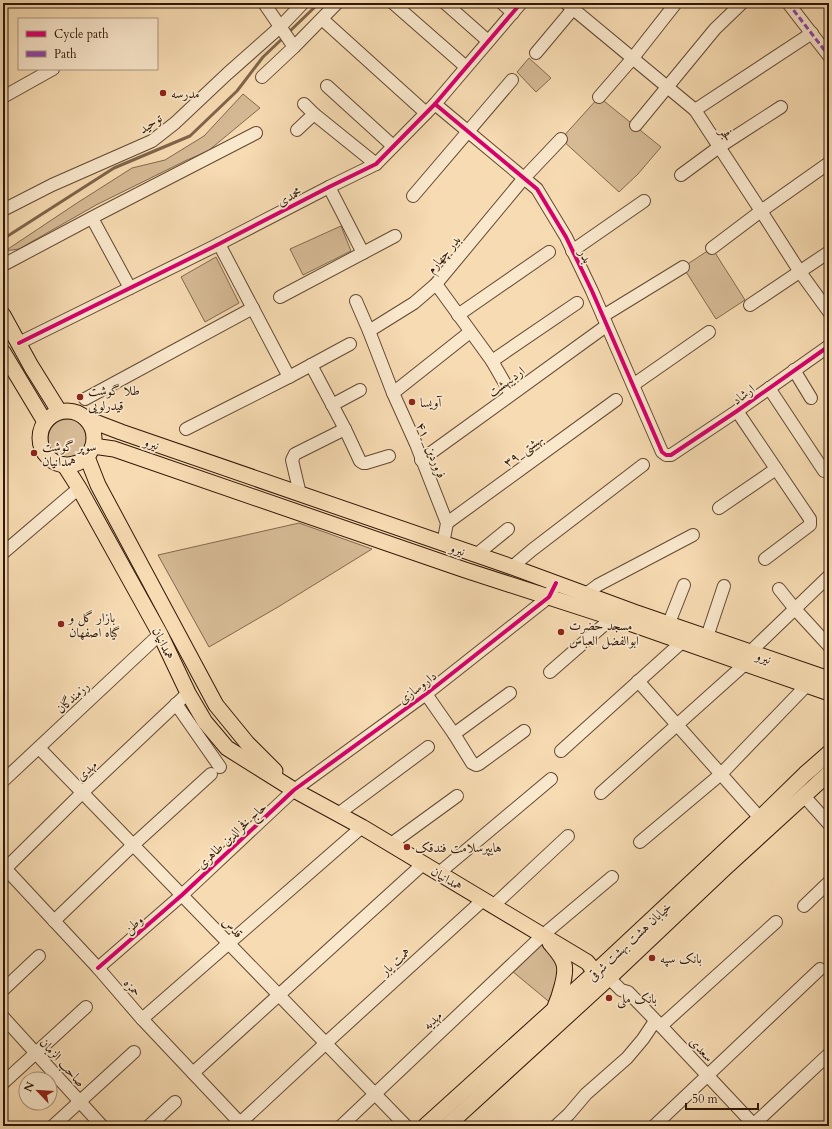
<svg xmlns="http://www.w3.org/2000/svg" width="832" height="1129" viewBox="0 0 832 1129" font-family="Cardo,Amiri,serif">
	<rect width="100%" height="100%" fill="#f7dbb2"/>
	<filter id="stains"><feTurbulence type="fractalNoise" baseFrequency=".005" numOctaves="4"/><feColorMatrix values="0 0 0 0 .2 0 0 0 0 .09 0 0 0 0 .02 0 0 0 .5 -.17"/></filter>
	<radialGradient id="worn" r=".72"><stop offset=".6" stop-color="#630" stop-opacity="0"/><stop offset="1" stop-color="#630" stop-opacity=".3"/></radialGradient>
	<g fill="#d5ba95" stroke="#82694e">
		<polygon points="529,58 551,78 536,92 517,72"/>
		<polygon points="243,94 260,108 208,151 187,160 96,205 19,249 5,251 77,203 132,168 165,160 204,136"/>
		<polygon points="599,97 661,147 638,174 619,192 561,139"/>
		<polygon points="341,226 351,251 303,275 290,249"/>
		<polygon points="712,248 745,300 716,319 683,267"/>
		<polygon points="216,257 239,303 205,322 181,277"/>
		<circle cx="68" cy="439" r="20"/>
		<polygon points="299,523 372,549 278,607 209,647 158,555"/>
		<polygon points="543,941 560,966 553,1005 512,971"/>
	</g>
	<g fill="none" stroke-linecap="round" stroke-linejoin="round">
		<g stroke="#7f654b" stroke-width="3">
			<polyline points="289,32 319,3"/>
			<polyline points="3,239 114,168 190,136 237,91 263,57 283,38"/>
		</g>
		<g stroke="#624932" stroke-width="14">
			<g id="minor">
				<polyline points="264,3 294,47"/>
				<polyline points="393,3 466,67"/>
				<polyline points="445,3 488,41"/>
				<polyline points="502,3 513,13"/>
				<polyline points="566,3 695,110 761,211 800,272 829,312"/>
				<polyline points="788,3 829,56"/>
				<polyline points="322,19 426,113"/>
				<polyline points="536,53 578,3"/>
				<polyline points="262,77 294,47 337,3"/>
				<polyline points="327,86 393,146"/>
				<polyline points="3,97 53,69"/>
				<polyline points="599,97 632,59 676,3"/>
				<polyline points="304,104 314,114 376,164"/>
				<polyline points="435,104 537,189 566,237 592,291 662,452 666,455 671,455 737,411 829,346"/>
				<polyline points="695,110 812,33"/>
				<polyline points="636,125 715,29 742,3"/>
				<polyline points="297,130 314,114"/>
				<polyline points="681,175 719,147 781,107"/>
				<polyline points="329,187 363,253"/>
				<polyline points="413,196 512,80"/>
				<polyline points="3,210 52,185 152,141 175,123 227,74 280,27 303,3"/>
				<polyline points="92,218 130,288"/>
				<polyline points="219,244 289,377"/>
				<polyline points="712,248 761,211 829,163"/>
				<polyline points="572,251 644,201"/>
				<polyline points="3,265 97,215 256,133"/>
				<polyline points="436,284 492,361 511,394"/>
				<polyline points="280,297 395,236"/>
				<polyline points="356,301 369,331 393,393 416,444 447,523 443,544"/>
				<polyline points="750,305 829,252"/>
				<polyline points="458,315 549,252"/>
				<polyline points="603,316 683,267"/>
				<polyline points="369,331 414,303 436,284 524,178 561,139"/>
				<polyline points="19,343 213,247 329,187 376,164 435,104 521,3"/>
				<polyline points="492,361 577,303"/>
				<polyline points="311,365 345,429 360,461 363,463 366,463 389,456"/>
				<polyline points="794,370 811,398"/>
				<polyline points="633,385 709,332"/>
				<polyline points="769,388 824,471 829,472"/>
				<polyline points="393,393 470,332"/>
				<polyline points="85,399 253,308"/>
				<polyline points="332,405 360,390"/>
				<polyline points="737,411 810,519 810,525 765,559"/>
				<polyline points="186,429 289,377 350,344"/>
				<polyline points="421,460 606,326"/>
				<polyline points="300,494 292,460 295,454 345,429"/>
				<polyline points="719,508 776,469"/>
				<polyline points="447,523 616,400"/>
				<polyline points="3,553 79,488"/>
				<polyline points="476,555 508,529"/>
				<polyline points="512,567 532,550 643,465"/>
				<polyline points="779,589 795,609 829,646"/>
				<polyline points="586,594 598,585 693,535"/>
				<polyline points="669,623 684,585"/>
				<polyline points="707,637 724,586"/>
				<polyline points="750,652 829,576"/>
				<polyline points="550,672 612,618"/>
				<polyline points="638,681 760,818"/>
				<polyline points="426,694 454,734 472,763 476,765 479,764 524,731"/>
				<polyline points="176,704 220,767"/>
				<polyline points="454,734 510,693"/>
				<polyline points="39,748 406,1126"/>
				<polyline points="561,751 682,642"/>
				<polyline points="3,781 160,634"/>
				<polyline points="601,793 745,664"/>
				<polyline points="804,796 829,824"/>
				<polyline points="338,814 428,747"/>
				<polyline points="640,842 721,774 806,686"/>
				<polyline points="391,844 457,796"/>
				<polyline points="3,866 98,968 142,1019 243,1126"/>
				<polyline points="5,869 82,793 188,693"/>
				<polyline points="439,873 551,779"/>
				<polyline points="493,906 568,836"/>
				<polyline points="804,906 829,882"/>
				<polyline points="54,921 133,845 211,774"/>
				<polyline points="98,968 182,895 294,790 426,694 549,597 552,590"/>
				<polyline points="609,978 621,990 628,992 661,1026 755,1126"/>
				<polyline points="3,990 39,956"/>
				<polyline points="3,1017 102,1126"/>
				<polyline points="142,1019 362,827"/>
				<polyline points="661,1026 776,922"/>
				<polyline points="193,1073 423,864"/>
				<polyline points="3,1083 86,1007"/>
				<polyline points="240,1123 326,1043 483,900"/>
				<polyline points="53,1126 134,1052"/>
				<polyline points="149,1126 175,1102"/>
				<polyline points="341,1126 543,935 612,877"/>
				<polyline points="556,1126 569,1114 586,1094 627,1058 643,1039 655,1021"/>
				<polyline points="654,1126 820,969"/>
				<polyline points="752,1126 829,1054"/>
			</g>
		</g>
		<g stroke="#301808" stroke-width="17">
			<g id="major">
				<polyline points="3,315 31,366 59,411"/>
				<polyline points="3,352 45,422"/>
				<circle cx="67" cy="438" r="27"/>
				<polyline points="87,419 121,432 512,567 634,612 829,679"/>
				<polyline points="93,446 114,449 465,570 629,623 829,693"/>
				<polyline points="87,457 98,485 216,705 247,743 275,771"/>
				<path d="M65,466L79,488L160,634L188,693L205,722L227,748L294,790L362,827L587,962C597,972 594,983 589,995"/>
				<path d="M550,943C555,949 562,956 564,964C567,974 559,998 555,1007"/>
				<polyline points="425,1126 591,976 760,818 805,774 829,753"/>
				<polyline points="447,1126 611,976 725,868 829,773"/>
			</g>
		</g>
		<use href="#minor" stroke="#fae8cd" stroke-width="12"/>
		<use href="#major" stroke="#f7dbb2" stroke-width="15"/>
		<polyline stroke="#8e44ad" stroke-width="3" stroke-dasharray="6 3" stroke-linecap="butt" points="788,3 829,56"/>
		<g stroke="#fae8cd" stroke-width="6">
			<g id="cycleway">
				<polyline points="435,104 537,189 566,237 592,291 662,452 666,455 671,455 737,411 829,346"/>
				<polyline points="19,343 213,247 329,187 376,164 435,104 521,3"/>
				<polyline points="98,968 182,895 294,790 426,694 549,597 556,583"/>
			</g>
		</g>
		<use href="#cycleway" stroke="#d6006c" stroke-width="4"/>
	</g>
	<g fill="#8f2418" stroke="#fae8cd" stroke-width="1.5">
		<circle cx="163" cy="93" r="4"/>
		<circle cx="80" cy="397" r="4"/>
		<circle cx="412" cy="402" r="4"/>
		<circle cx="34" cy="453" r="4"/>
		<circle cx="61" cy="624" r="4"/>
		<circle cx="561" cy="632" r="4"/>
		<circle cx="407" cy="847" r="4"/>
		<circle cx="652" cy="958" r="4"/>
		<circle cx="609" cy="998" r="4"/>
	</g>
	<g text-anchor="middle" stroke-width="3.5" stroke-linejoin="round" paint-order="stroke">
		<g font-size="13" fill="#301808" stroke="#fae8cd" text-anchor="start">
			<text x="171" y="98">مدرسه</text>
			<text x="88" y="395">طلا گوشت<tspan x="88" dy="15">قیدرلویی</tspan></text>
			<text x="420" y="407">آویسا</text>
			<text x="42" y="451">سوپر گوشت<tspan x="42" dy="15">همدانیان</tspan></text>
			<text x="69" y="622">بازار گل و<tspan x="69" dy="15">گیاه اصفهان</tspan></text>
			<text x="569" y="630">مسجد حضرت<tspan x="569" dy="15">ابوالفضل العباس</tspan></text>
			<text x="415" y="852">هایپرسلامت فندقک</text>
			<text x="660" y="963">بانک سپه</text>
			<text x="617" y="1003">بانک ملی</text>
		</g>
		<g font-size="13" fill="#301808" stroke="#fae8cd">
			<text transform="translate(150 123) rotate(-35)" y="5">توحید</text>
			<text transform="translate(727 134) rotate(57)" y="5">فجر</text>
			<text transform="translate(289 196) rotate(-28)" y="5">محمدی</text>
			<text transform="translate(443 254) rotate(-50)" y="5">بدر چهارم</text>
			<text transform="translate(586 256) rotate(64)" y="5">بدر</text>
			<text transform="translate(506 381) rotate(-36)" y="5">اردیبهشت</text>
			<text transform="translate(743 394) rotate(-36)" y="5">ارشاد</text>
			<text transform="translate(152 443) rotate(19)" y="5">نیرو</text>
			<text transform="translate(432 450) rotate(68)" y="5">۴۱ _فروردین</text>
			<text transform="translate(523 450) rotate(-36)" y="5">۳۹_بهشتی</text>
			<text transform="translate(458 549) rotate(19)" y="5">نیرو</text>
			<text transform="translate(164 643) rotate(64)" y="5">همدانیان</text>
			<text transform="translate(764 657) rotate(19)" y="5">نیرو</text>
			<text transform="translate(417 687) rotate(-37)" y="5">داروسازی</text>
			<text transform="translate(72 697) rotate(-43)" y="5">رزمندگان</text>
			<text transform="translate(86 770) rotate(-43)" y="5">مهدی</text>
			<text transform="translate(231 835) rotate(-43)" y="5">حاج فخرالدین طاهری</text>
			<text transform="translate(447 878) rotate(31)" y="5">همدانیان</text>
			<text transform="translate(133 924) rotate(-41)" y="5">وطن</text>
			<text transform="translate(233 927) rotate(46)" y="5">قدس</text>
			<text transform="translate(629 941) rotate(-43)" y="5">خیابان هشت بهشت شرقی</text>
			<text transform="translate(395 961) rotate(-42)" y="5">همت یار</text>
			<text transform="translate(133 987) rotate(49)" y="5">حمزه</text>
			<text transform="translate(432 1020) rotate(-43)" y="5">مهدیه</text>
			<text transform="translate(702 1049) rotate(47)" y="5">سعدی</text>
			<text transform="translate(63 1062) rotate(48)" y="5">صاحب الزمان</text>
		</g>
	</g>
	<rect width="832" height="1129" fill="none" stroke="#f7dbb2" stroke-width="16"/>
	<rect x="4" y="4" width="824" height="1121" fill="none" stroke="#301808" stroke-width="2"/>
	<rect x="8" y="8" width="816" height="1113" fill="none" stroke="#301808"/>
	<rect x="18" y="18" width="140" height="52" fill="#fae8cd" stroke="#a9957e"/>
	<rect x="26" y="31" width="20" height="6" fill="#d6006c" stroke="#a9957e"/>
	<text x="54" y="38" font-size="12" fill="#301808">Cycle path</text>
	<rect x="26" y="51" width="20" height="6" fill="#8e44ad" stroke="#a9957e"/>
	<text x="54" y="58" font-size="12" fill="#301808">Path</text>
	<g transform="translate(38 1091) rotate(295)"><circle r="19" fill="#fae8cd" stroke="#a9957e"/>
	<path d="M0-3L7 15L0 10L-7 15Z" fill="#8f2418"/>
	<text y="-6" font-size="11" font-weight="bold" text-anchor="middle" fill="#301808">N</text>
	</g>
	<path d="M686 1103v6h72v-6" fill="none" stroke="#301808" stroke-width="2"/>
	<text x="692" y="1103" font-size="12" fill="#301808" stroke="#fae8cd" stroke-width="3" paint-order="stroke">50 m</text>
	<rect width="100%" height="100%" filter="url(#stains)"/>
	<rect width="100%" height="100%" fill="url(#worn)"/>
</svg>
